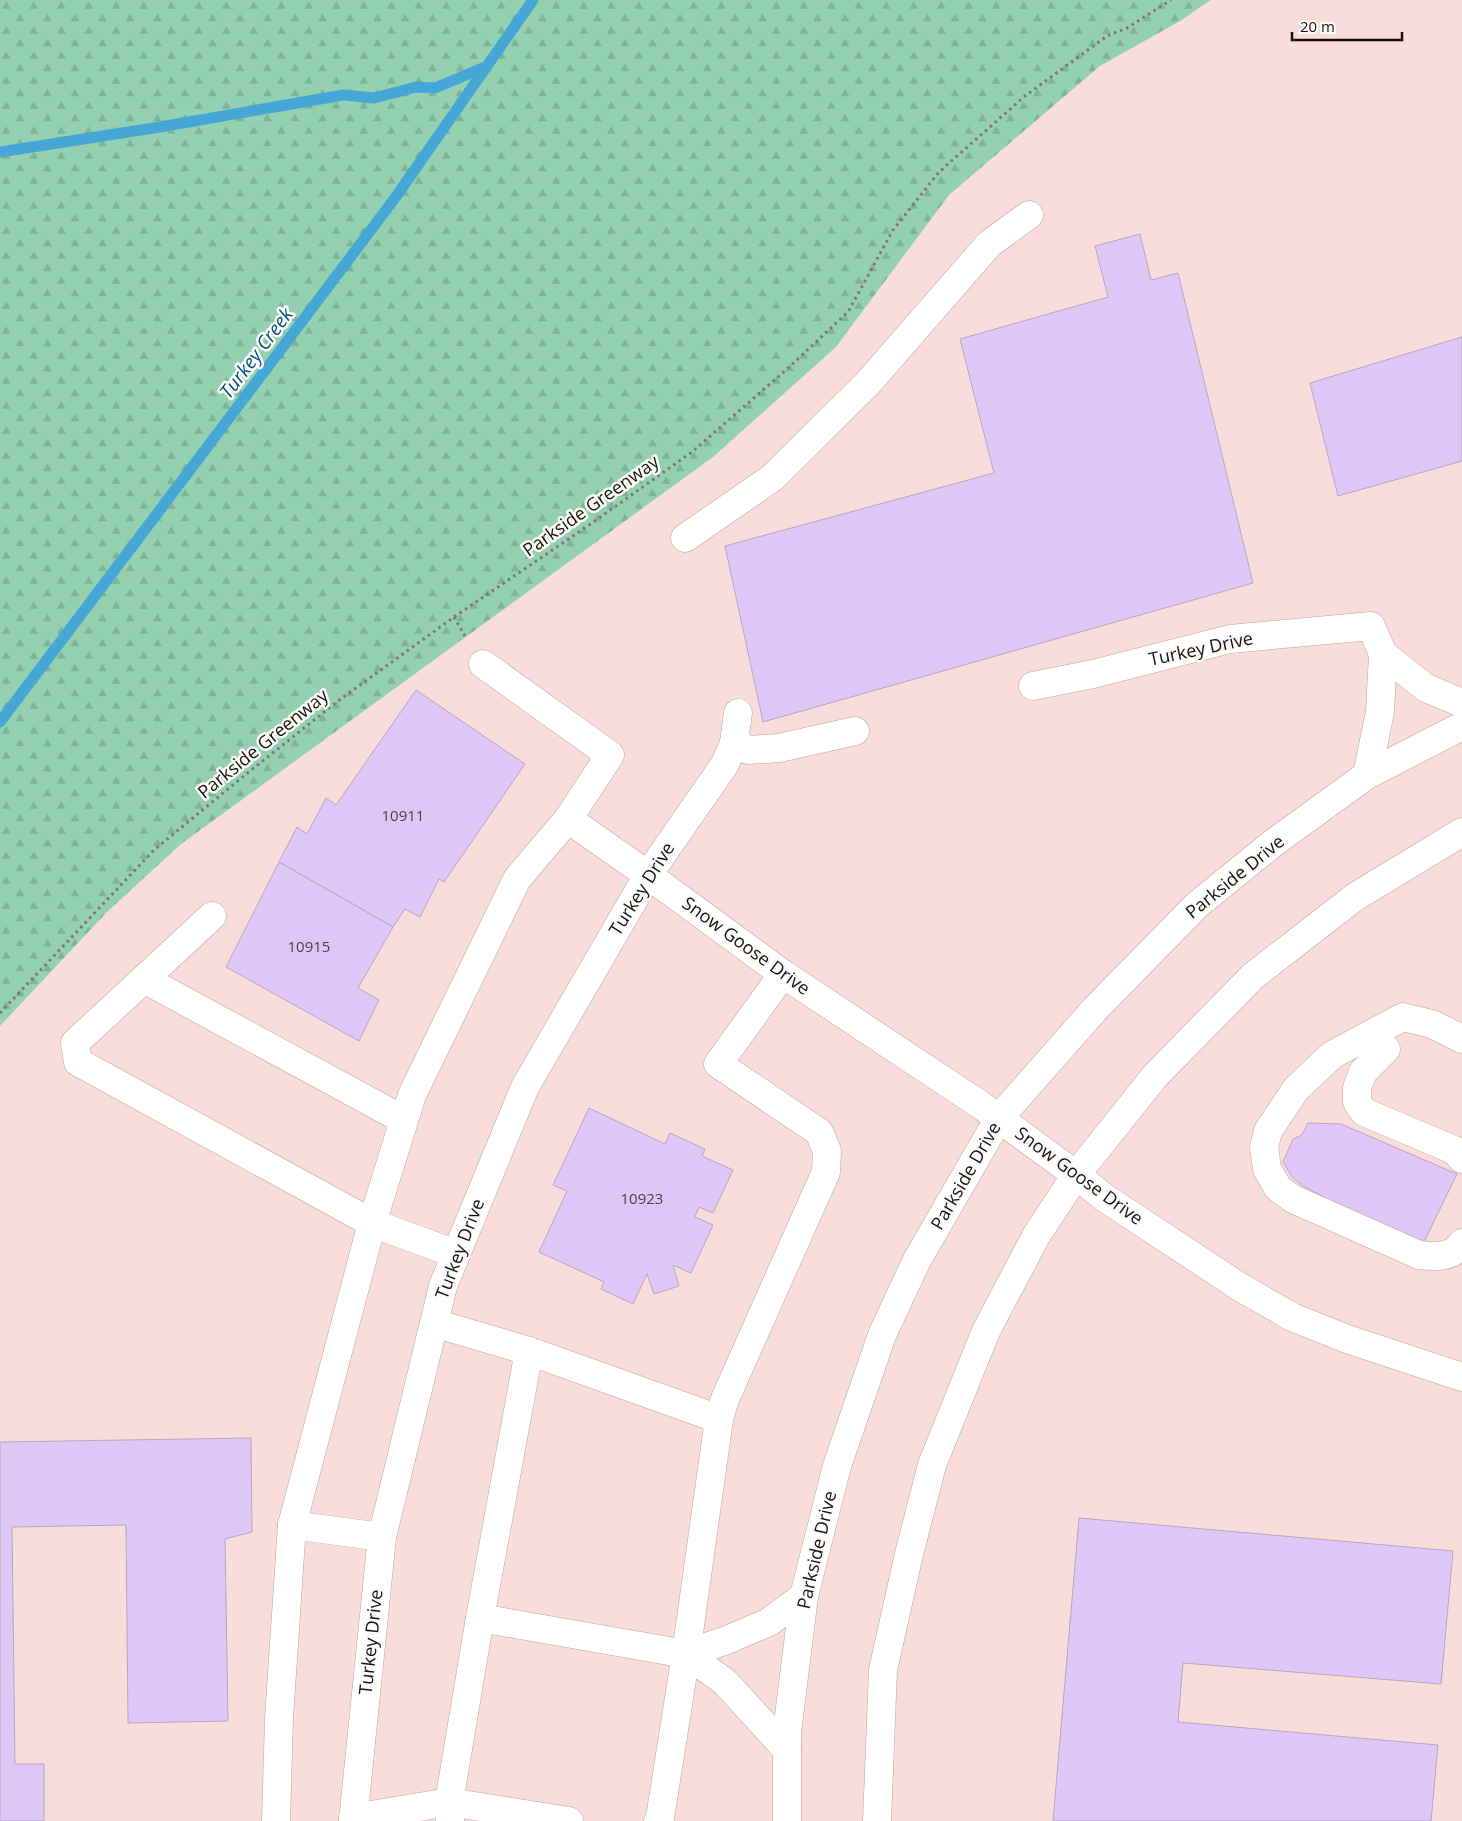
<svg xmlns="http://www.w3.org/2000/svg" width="1462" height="1821" viewBox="0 0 1462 1821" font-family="'Open Sans',sans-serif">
	<defs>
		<pattern id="forest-firs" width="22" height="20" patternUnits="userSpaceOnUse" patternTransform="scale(1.25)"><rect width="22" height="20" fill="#94d1b0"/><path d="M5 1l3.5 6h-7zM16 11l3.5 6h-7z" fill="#7fb296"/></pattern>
	</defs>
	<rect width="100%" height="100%" fill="#feeadb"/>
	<polygon fill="#f8ddda" points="1211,0 1462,0 1462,1821 0,1821 0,1026 107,912 181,844 713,457 836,347 949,195 1100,66 1180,21"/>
	<polygon fill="url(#forest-firs)" points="0,0 1211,0 1180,21 1100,66 949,195 836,347 713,457 181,844 107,912 0,1026"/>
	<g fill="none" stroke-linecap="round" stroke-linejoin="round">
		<g stroke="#46a7d7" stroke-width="11">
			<polyline points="0,152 160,127 343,95 374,98 416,87 435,88 485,67"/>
			<polyline points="0,722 395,198 533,0"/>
		</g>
	</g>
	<g fill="#dec7f6" stroke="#b2a7bf">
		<polygon points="1140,234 1151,280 1178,273 1253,583 763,722 725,546 994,473 960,339 1108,297 1095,246"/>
		<polygon points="1462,337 1462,461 1338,496 1310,383"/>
		<polygon points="416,690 525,764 444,882 439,879 420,917 405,909 393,927 279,862 297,827 307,834 326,798 336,805"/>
		<polygon points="279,862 393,927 358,988 379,1000 359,1041 226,967"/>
		<polygon points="589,1108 665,1144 670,1133 705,1149 702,1156 733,1170 713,1213 699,1207 695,1217 713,1225 691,1273 673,1265 679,1286 654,1294 647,1274 633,1304 601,1289 604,1282 539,1252 567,1191 553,1185"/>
		<polygon points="1308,1123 1341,1124 1457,1174 1422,1246 1321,1203 1324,1197 1303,1186 1292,1177 1283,1162 1293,1139 1302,1135"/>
		<polygon points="251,1438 252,1532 225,1539 228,1721 128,1723 126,1525 12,1527 15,1764 44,1764 44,1821 0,1821 0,1442"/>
		<polygon points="1079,1518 1453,1551 1441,1684 1183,1663 1178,1722 1438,1745 1431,1821 1053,1821"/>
	</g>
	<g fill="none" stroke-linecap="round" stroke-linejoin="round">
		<g stroke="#bca593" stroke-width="29">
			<g id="minor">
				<polyline points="685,538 772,478 868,383 989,244 1029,215"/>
				<polyline points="1383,654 1426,688 1462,703"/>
				<polyline points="483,664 610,755 568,819"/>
				<polyline points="1033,686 1093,674 1230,639 1371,626 1383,654 1380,712 1367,775"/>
				<polyline points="734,743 738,713"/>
				<polyline points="212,916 75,1043 78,1062 372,1223 292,1525 279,1718 276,1821"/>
				<polyline points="144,979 404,1120"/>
				<path d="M1462,1039L1432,1024L1403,1017L1332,1055L1296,1089L1268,1131L1264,1147L1267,1169L1278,1188L1293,1199L1419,1255C1435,1257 1452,1258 1462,1243"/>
				<polyline points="1386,1049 1363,1072 1357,1088 1357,1102 1364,1112 1454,1150 1462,1159"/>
				<polyline points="456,1254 372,1223 412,1095 517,879 568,819 648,875 783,974 982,1106 1076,1175 1105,1198 1240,1287 1292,1317 1347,1339 1462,1377"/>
				<polyline points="434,1323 529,1351 480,1618 449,1802 450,1821"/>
				<polyline points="529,1351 719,1419"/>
				<polyline points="292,1525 382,1537"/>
				<polyline points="480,1618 686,1654 725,1682 787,1750"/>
				<polyline points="686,1654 727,1640 769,1622 804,1596"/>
				<polyline points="353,1818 449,1802 569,1821"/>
				<polyline points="353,1821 382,1537 443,1286 525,1087 648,875 725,764 734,743 748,750 779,748 855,731"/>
				<polyline points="658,1821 660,1818 686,1654 719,1419 725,1399 826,1172 827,1151 819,1132 718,1064 783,974"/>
				<polyline points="787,1821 787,1732 804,1596 837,1466 882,1335 917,1260 999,1118 1095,1009 1197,905 1272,844 1367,775 1462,726"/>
				<polyline points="877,1821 883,1670 909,1554 932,1465 986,1331 1036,1236 1076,1175 1155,1076 1253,976 1355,897 1462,832"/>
			</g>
		</g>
		<g stroke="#817369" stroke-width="3" stroke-dasharray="2.5 4" stroke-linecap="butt">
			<polyline points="454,617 465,636"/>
			<polyline points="0,1013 154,850 245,775 338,701 454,617 592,523 692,452 786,370 848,312 893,230 939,172 1025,96 1107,36 1127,28 1171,0"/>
		</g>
		<use href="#minor" stroke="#fff" stroke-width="28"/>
	</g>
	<g text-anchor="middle" stroke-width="5" stroke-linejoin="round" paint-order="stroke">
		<g font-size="15" fill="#4b3e46">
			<text x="403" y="821">10911</text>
			<text x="309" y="952">10915</text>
			<text x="642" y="1204">10923</text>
		</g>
		<g font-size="18" fill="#1a110b" stroke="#fbfbfb">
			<text transform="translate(591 506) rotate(-35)" y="6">Parkside Greenway</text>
			<text transform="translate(1201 649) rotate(-12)" y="6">Turkey Drive</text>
			<text transform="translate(263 744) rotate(-39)" y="6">Parkside Greenway</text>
			<text transform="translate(1235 877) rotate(-39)" y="6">Parkside Drive</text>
			<text transform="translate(642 889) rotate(-58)" y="6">Turkey Drive</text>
			<text transform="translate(746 946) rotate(36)" y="6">Snow Goose Drive</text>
			<text transform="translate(966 1176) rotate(-60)" y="6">Parkside Drive</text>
			<text transform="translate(1079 1176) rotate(36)" y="6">Snow Goose Drive</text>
			<text transform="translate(460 1249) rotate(-69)" y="6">Turkey Drive</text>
			<text transform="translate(817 1550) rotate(-77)" y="6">Parkside Drive</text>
			<text transform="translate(371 1642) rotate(-84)" y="6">Turkey Drive</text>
		</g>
		<g font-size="19" font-style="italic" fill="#005171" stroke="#fbfbfb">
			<text transform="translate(256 353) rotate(-53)" y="7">Turkey Creek</text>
		</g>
	</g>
	<path d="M1292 32v8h110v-8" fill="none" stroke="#1a110b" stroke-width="2.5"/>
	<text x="1300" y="32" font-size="15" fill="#1a110b" stroke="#fbfbfb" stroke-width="4" paint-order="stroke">20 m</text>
</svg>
